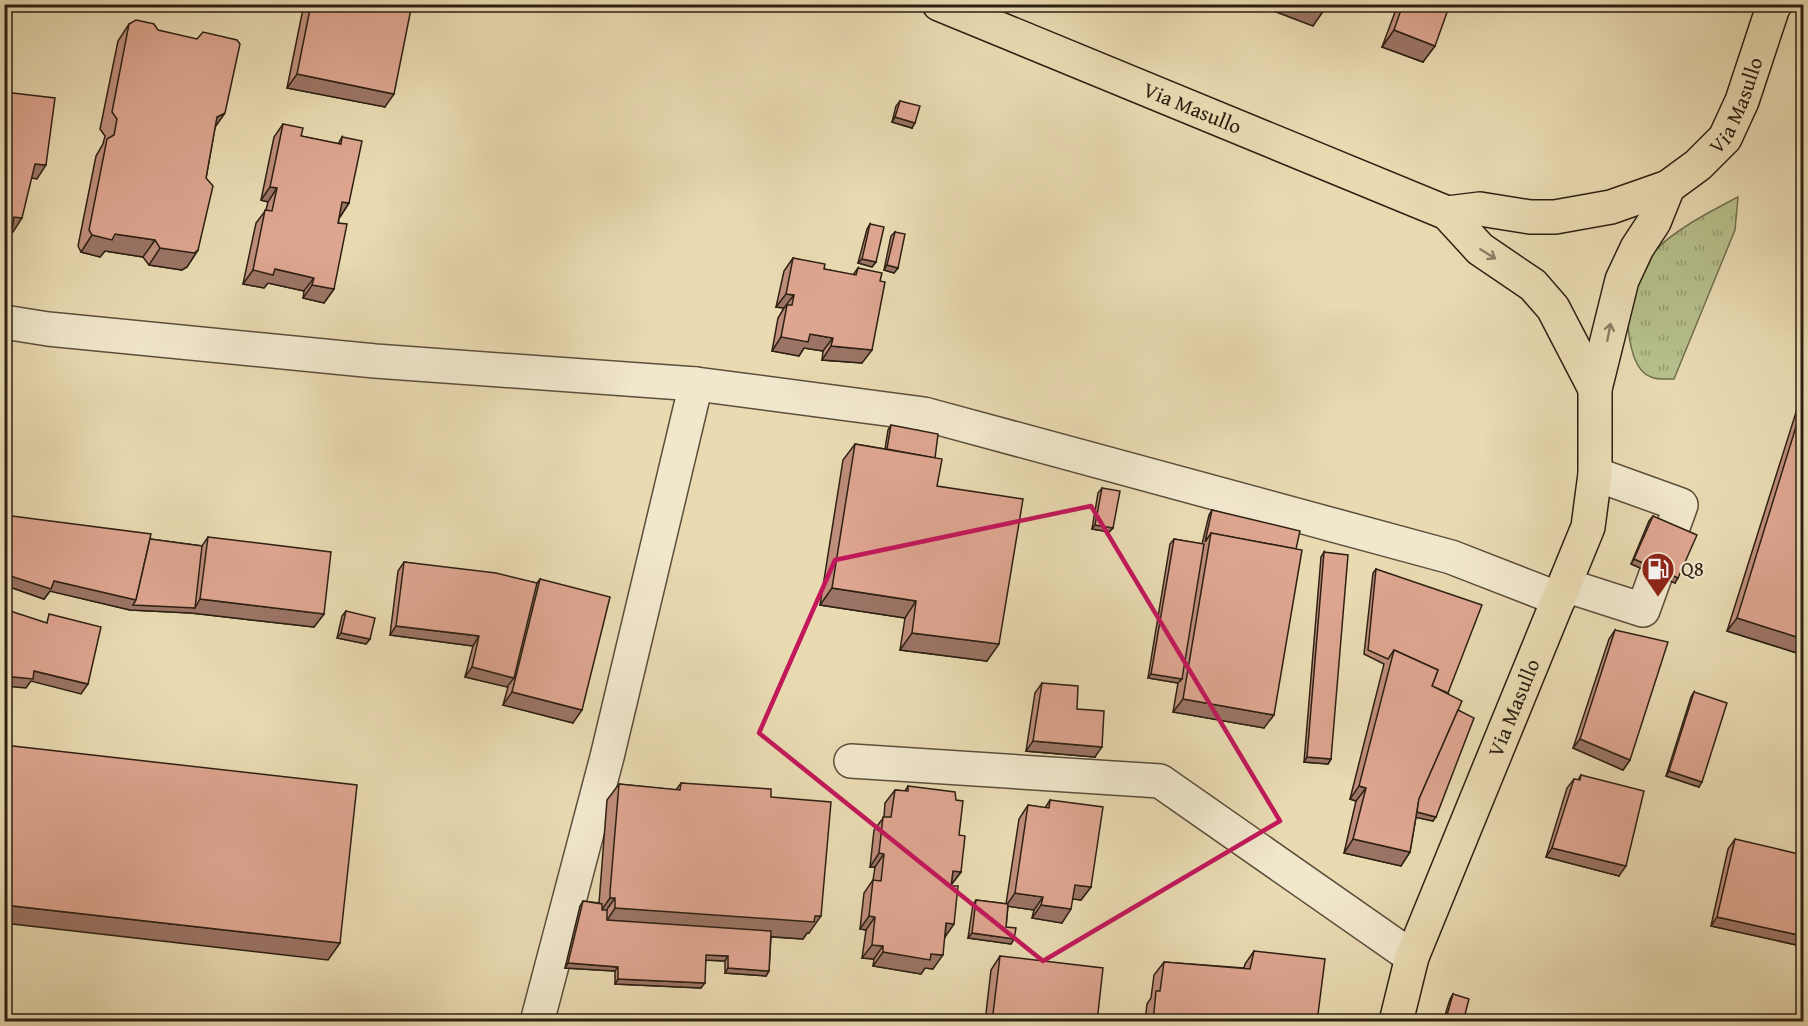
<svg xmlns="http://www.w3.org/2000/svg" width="1808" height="1026" viewBox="0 0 1808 1026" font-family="'Gentium Book Plus',serif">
	<defs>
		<pattern id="grass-tufts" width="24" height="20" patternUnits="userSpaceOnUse" patternTransform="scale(1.5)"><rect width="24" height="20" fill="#b6c08c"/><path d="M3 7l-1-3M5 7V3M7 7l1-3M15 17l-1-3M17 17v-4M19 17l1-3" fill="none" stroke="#949c71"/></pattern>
	</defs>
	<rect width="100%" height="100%" fill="#e9dab2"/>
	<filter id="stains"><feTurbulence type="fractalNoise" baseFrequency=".00333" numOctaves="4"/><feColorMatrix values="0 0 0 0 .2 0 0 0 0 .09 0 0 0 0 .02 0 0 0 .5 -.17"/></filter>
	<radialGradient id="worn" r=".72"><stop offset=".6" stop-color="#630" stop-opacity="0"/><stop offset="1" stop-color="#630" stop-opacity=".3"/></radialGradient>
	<path fill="url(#grass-tufts)" stroke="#727050" stroke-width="1.5" d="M1738,197L1735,230L1674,379C1667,379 1657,380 1651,377C1642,374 1637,365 1634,357C1622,321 1628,282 1653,253C1672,231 1711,211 1738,197Z"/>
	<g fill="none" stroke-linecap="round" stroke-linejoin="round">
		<g stroke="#5c4e3b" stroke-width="36">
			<g id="minor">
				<polyline points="4,322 48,329 375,361 696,384 924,414 1451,557 1559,599"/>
				<polyline points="1565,585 1643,610 1681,505 1595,474"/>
				<polyline points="851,761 1160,781 1412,957"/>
				<polyline points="537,1022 607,757 696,384"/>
			</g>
		</g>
		<g stroke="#2d2013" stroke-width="36">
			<g id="major">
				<path id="s1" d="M939,4L1447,213L1480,249L1533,285L1553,308L1595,389"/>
				<path id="s2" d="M1447,213L1480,209L1530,217H1555L1611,207L1668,187L1698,165L1725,138L1742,101L1774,4"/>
				<path id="s3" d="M1396,1022L1412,957L1588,527L1595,474V389L1622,280L1637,248L1654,222L1668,187"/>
			</g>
		</g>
		<g stroke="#2d2013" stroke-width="36">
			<polyline id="highway" points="1774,6 1775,4"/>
		</g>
		<use href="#minor" stroke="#f1e7cd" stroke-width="33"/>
		<use href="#major" stroke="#e9dab2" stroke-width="33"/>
		<use href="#highway" stroke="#e9dab2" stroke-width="33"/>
	</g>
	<g fill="#bf8e7c" stroke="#2d2013" stroke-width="1.5">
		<polygon points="304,4 412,4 385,107 287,88"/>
		<polygon points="1398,4 1450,4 1423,62 1382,47"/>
		<polygon points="129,24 215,128 206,178 198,250 187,267 182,270 149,265 143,257 105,251 100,257 81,252 78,246 96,156 103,144 105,136 100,129 118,41"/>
		<polygon points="900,101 912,128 892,122 896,106"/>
		<polygon points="283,124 301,136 338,144 342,137 349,203 340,217 339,217 334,289 324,303 303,298 304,291 268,283 264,288 243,284 256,223 266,210 268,202 261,200 274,137"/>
		<polygon points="870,224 876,262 872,267 858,263 867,229"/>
		<polygon points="895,232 898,268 894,273 884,270 891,236"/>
		<polygon points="793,258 824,269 853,275 858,268 862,363 822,360 823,351 804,348 799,356 772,351 778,318 784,308 776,307 784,271"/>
		<polygon points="1803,398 1803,644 1797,653 1727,631 1798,406"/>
		<polygon points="891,425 935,458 937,486 987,661 900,650 905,618 820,605 843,460 855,444 885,449 888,430"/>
		<polygon points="1102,488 1113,528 1109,532 1092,529 1098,493"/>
		<polygon points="1212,510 1296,549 1264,728 1173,712 1178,683 1148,678 1170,544 1174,539 1202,544 1209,515"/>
		<polygon points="1653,516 1675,583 1631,564 1649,521"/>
		<polygon points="208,537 324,614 314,627 191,613 130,610 50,591 44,599 4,585 150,539 202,546"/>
		<polygon points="1324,552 1331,759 1328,764 1304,762 1321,557"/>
		<polygon points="404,562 537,583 540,579 573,723 503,705 508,687 465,677 473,646 390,635 398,571"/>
		<polygon points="1376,569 1448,693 1458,710 1433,821 1416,817 1410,852 1401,866 1344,853 1356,801 1350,799 1384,664 1364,654 1373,573"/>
		<polygon points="346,611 370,639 366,644 337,638 342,616"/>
		<polygon points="1615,630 1630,760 1623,770 1573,748 1609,639"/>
		<polygon points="1042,683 1095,757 1026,751 1035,693"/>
		<polygon points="1694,692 1699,787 1666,776 1691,697"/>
		<polygon points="1581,775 1619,876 1546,857 1567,788 1574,779 1578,780"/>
		<polygon points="681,783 771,797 809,933 807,933 803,939 771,937 769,971 766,976 725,973 725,961 706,960 701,988 615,984 615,971 565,968 580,906 583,901 599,903 607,800 619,784 676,790"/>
		<polygon points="908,786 959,835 961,872 951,885 945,937 933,969 925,968 921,974 873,966 874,959 862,958 866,930 860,929 864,893 873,880 875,867 870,867 874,830 884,817 885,803 895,790 905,791"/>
		<polygon points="1050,800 1091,887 1081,900 1073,899 1062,923 1032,918 1034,910 1008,906 1006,927 1014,939 1011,944 968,938 973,904 976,900 1006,904 1019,819 1028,805 1045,808"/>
		<polygon points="1735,839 1800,892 1801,946 1711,926 1728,849"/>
		<polygon points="1254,951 1317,1022 1145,1022 1147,1004 1151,998 1154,975 1164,962 1244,968 1245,964"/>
		<polygon points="1000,956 1097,1022 985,1022 991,970"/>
		<polygon points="1453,994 1463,1022 1443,1022 1450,999"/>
	</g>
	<g fill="#9b7465" stroke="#2d2013" stroke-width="1.5">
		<polygon points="1275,4 1311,4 1324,10 1313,26 1271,10"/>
		<polygon points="1394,30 1435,46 1423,62 1382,47"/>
		<polygon points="297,74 394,94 385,107 287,88"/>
		<polygon points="225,113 213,130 217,117"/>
		<polygon points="895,117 915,123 912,128 892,122"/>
		<polygon points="35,164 46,165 37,179 25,177"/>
		<polygon points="270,187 277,188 268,202 261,200"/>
		<polygon points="342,202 349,203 340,217 332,215"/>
		<polygon points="14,217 22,218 13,232 5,230"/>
		<polygon points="115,234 155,240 143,257 105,251 100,257 81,252 92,235"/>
		<polygon points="6,236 11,236 4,245"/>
		<polygon points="160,248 198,250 187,267 182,270 149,265"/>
		<polygon points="862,259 876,262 872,267 858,263"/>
		<polygon points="887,265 898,268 894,273 884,270"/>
		<polygon points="275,269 314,278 304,291 268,283 264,288 243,284 253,270"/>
		<polygon points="312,285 334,289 324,303 303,298"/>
		<polygon points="786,294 794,295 784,308 776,307"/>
		<polygon points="810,334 833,338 823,351 804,348 799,356 772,351 781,337"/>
		<polygon points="831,346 872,350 862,363 822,360"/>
		<polygon points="1095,525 1113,528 1109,532 1092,529"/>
		<polygon points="1634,559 1678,578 1675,583 1631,564"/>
		<polygon points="4,574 54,581 195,608 200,599 324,614 314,627 191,613 130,610 50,591 44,599 4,585"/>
		<polygon points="832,588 916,601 905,618 820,605"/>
		<polygon points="1737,618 1803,639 1803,644 1797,653 1727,631"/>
		<polygon points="396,626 479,636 473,646 390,635"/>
		<polygon points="341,633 370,639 366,644 337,638"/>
		<polygon points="912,633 999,644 987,661 900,650"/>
		<polygon points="472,667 514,678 507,687 465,677"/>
		<polygon points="34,671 88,684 81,694 31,681 26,688 4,686 4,676"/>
		<polygon points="1151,674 1182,679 1178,683 1148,678"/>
		<polygon points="512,692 582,710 573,723 503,705"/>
		<polygon points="1183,699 1274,715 1264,728 1173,712"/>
		<polygon points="1580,739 1630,760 1623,770 1573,748"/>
		<polygon points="1033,741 1102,747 1095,757 1026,751"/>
		<polygon points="1307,757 1331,759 1328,764 1304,762"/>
		<polygon points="1669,771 1702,782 1699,787 1666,776"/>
		<polygon points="1359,786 1366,788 1356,801 1350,799"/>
		<polygon points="1413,811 1436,817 1433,821 1409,816"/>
		<polygon points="1353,839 1410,852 1401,866 1344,853"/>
		<polygon points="1552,848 1626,866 1619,876 1546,857"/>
		<polygon points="879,853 884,854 875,867 870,867"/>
		<polygon points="953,871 961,872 951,885"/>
		<polygon points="1075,885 1091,887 1081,900 1065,898"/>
		<polygon points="1015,893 1043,897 1034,910 1006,906"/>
		<polygon points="610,898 615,898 603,915 598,915"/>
		<polygon points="4,905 340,943 328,960 4,923"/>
		<polygon points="1041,905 1071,909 1062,923 1032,918"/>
		<polygon points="615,908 821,916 809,933 807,933 803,939 604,925"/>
		<polygon points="869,916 875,917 866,930 860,929"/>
		<polygon points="1717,917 1803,936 1803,943 1801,946 1711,926"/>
		<polygon points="946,923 954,924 945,937"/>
		<polygon points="972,933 1014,939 1011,944 968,938"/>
		<polygon points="872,945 883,946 874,959 862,958"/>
		<polygon points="883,952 931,954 943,955 933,969 925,968 921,974 873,966"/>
		<polygon points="706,955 728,956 725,961 703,960"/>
		<polygon points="568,963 618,967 615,971 565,968"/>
		<polygon points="728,968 769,971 766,976 725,973"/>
		<polygon points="618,979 705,983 701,988 615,984"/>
	</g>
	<g fill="#dea590" stroke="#2d2013" stroke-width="1.5">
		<polygon points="311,4 412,4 394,94 297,74"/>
		<polygon points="1311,4 1326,4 1324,10"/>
		<polygon points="1403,4 1450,4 1435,46 1394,30"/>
		<polygon points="136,20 154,24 158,30 197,39 203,32 237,40 240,44 225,113 217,117 206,178 213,186 198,250 194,253 160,248 155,240 115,234 112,240 92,235 89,230 107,139 114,135 117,119 112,112 129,24"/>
		<polygon points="4,92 55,98 46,165 35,164 22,218 14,217 11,236 6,236 4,246"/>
		<polygon points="900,101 920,106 915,123 895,117"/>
		<polygon points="283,124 303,128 301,136 341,144 342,137 362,141 349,203 342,202 338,223 347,224 334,289 312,285 314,278 275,269 273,275 253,270 265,210 272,211 277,188 270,187"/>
		<polygon points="870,224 884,227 876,262 862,259"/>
		<polygon points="895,232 905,234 898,268 887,265"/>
		<polygon points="793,258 825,264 824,269 856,275 858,268 882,273 880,281 885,282 872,350 831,346 833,338 810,334 808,342 781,337 787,305 792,305 794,295 786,294"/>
		<polygon points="1803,404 1803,639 1737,618"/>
		<polygon points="891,425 938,434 935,458 887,449"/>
		<polygon points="855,444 942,459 937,486 1023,499 999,644 912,633 916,601 832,588"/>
		<polygon points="1102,488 1120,491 1113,528 1095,525"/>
		<polygon points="1212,510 1300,531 1296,549 1211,533 1205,542"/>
		<polygon points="4,515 151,534 136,600 54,581 51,589 4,574"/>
		<polygon points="1653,516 1697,535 1678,578 1634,559"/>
		<polygon points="1211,533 1302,550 1274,715 1183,699"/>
		<polygon points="208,537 331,552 324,614 200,599"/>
		<polygon points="150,539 202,546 195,608 133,605 136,600"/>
		<polygon points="1174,539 1204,544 1182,679 1151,674"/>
		<polygon points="1324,552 1348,555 1331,759 1307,757"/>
		<polygon points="404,562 496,573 537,583 514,678 472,667 479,636 396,626"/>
		<polygon points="1376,569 1482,605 1448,693 1432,686 1438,670 1394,650 1388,659 1368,650"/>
		<polygon points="540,579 610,597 582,710 512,692"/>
		<polygon points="4,609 47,623 49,614 101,627 88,684 34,671 33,679 4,676"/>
		<polygon points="346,611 375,618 370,639 341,633"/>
		<polygon points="1615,630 1668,642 1630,760 1580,739"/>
		<polygon points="1394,650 1438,670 1432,686 1462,701 1419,799 1410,852 1353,839 1366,788 1359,786"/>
		<polygon points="1042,683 1078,686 1077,709 1104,711 1102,747 1033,741"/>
		<polygon points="1694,692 1727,703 1702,782 1669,771"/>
		<polygon points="1458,710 1474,718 1436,817 1417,812 1419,799"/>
		<polygon points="4,745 357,785 340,943 4,905"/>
		<polygon points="1581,775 1644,791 1626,866 1552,848 1574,779 1580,780"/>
		<polygon points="681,783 771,789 771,797 831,802 821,916 815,916 814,922 615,908 615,898 610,898 610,892 619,784 680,790"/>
		<polygon points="908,786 955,792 956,800 963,801 959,835 965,836 961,872 953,871 951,886 958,886 954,924 946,923 943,955 931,954 930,960 883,952 883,946 872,945 875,917 869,916 873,880 881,881 884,854 879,853 883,817 891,817 895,790 908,791"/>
		<polygon points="1050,800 1103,807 1091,887 1075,885 1071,909 1041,905 1043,897 1015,893 1028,805 1049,808"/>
		<polygon points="1735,839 1803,855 1803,876 1800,892 1803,893 1803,936 1717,917"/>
		<polygon points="976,900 1008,904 1006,927 1016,928 1014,939 972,933"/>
		<polygon points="583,901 602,904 602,910 607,910 607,920 771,931 769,971 728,968 728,956 706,955 705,983 618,979 618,967 568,963"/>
		<polygon points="1254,951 1325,959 1317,1022 1153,1022 1156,991 1160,991 1164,962 1250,969"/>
		<polygon points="1000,956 1103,968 1097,1022 992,1022"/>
		<polygon points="1453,994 1469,999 1463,1022 1445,1022"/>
	</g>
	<defs><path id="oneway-shaft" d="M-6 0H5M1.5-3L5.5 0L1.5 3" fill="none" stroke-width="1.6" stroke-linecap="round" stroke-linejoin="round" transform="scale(1.5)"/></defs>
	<g stroke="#8b7d62">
		<use href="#oneway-shaft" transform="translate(1488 254) rotate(32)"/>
		<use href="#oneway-shaft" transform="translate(1609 332) rotate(-79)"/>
	</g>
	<path fill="none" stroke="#c2185b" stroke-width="4.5" stroke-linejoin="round" d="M1091,506L1280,821L1043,961L759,733L835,560Z"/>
	<defs>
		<g id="fuel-pin" transform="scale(1.725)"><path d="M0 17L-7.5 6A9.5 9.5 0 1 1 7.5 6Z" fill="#8f2418" stroke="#f1e7cd"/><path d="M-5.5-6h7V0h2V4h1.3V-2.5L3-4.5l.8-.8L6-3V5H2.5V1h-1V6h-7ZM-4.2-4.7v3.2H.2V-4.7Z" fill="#fff"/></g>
	</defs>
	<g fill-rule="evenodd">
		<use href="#fuel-pin" x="1658" y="569"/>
	</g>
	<g text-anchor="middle" stroke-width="4.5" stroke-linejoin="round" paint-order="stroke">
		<g font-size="21" fill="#2d2013" stroke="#f1e7cd">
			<text dy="7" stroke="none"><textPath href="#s2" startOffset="336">Via Masullo</textPath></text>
			<text dy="7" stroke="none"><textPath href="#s1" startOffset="274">Via Masullo</textPath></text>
			<text dy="7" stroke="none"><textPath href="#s3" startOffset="336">Via Masullo</textPath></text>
		</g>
		<g font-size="21" fill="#2d2013" stroke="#f1e7cd" text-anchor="start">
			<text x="1681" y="576">Q8</text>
		</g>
	</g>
	<rect width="1808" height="1026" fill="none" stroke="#e9dab2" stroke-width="24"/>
	<rect x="6" y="6" width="1796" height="1014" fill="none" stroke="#2d2013" stroke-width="3"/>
	<rect x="12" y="12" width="1784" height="1002" fill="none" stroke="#2d2013" stroke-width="1.5"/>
	<rect width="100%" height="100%" filter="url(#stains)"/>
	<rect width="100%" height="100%" fill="url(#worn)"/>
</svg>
